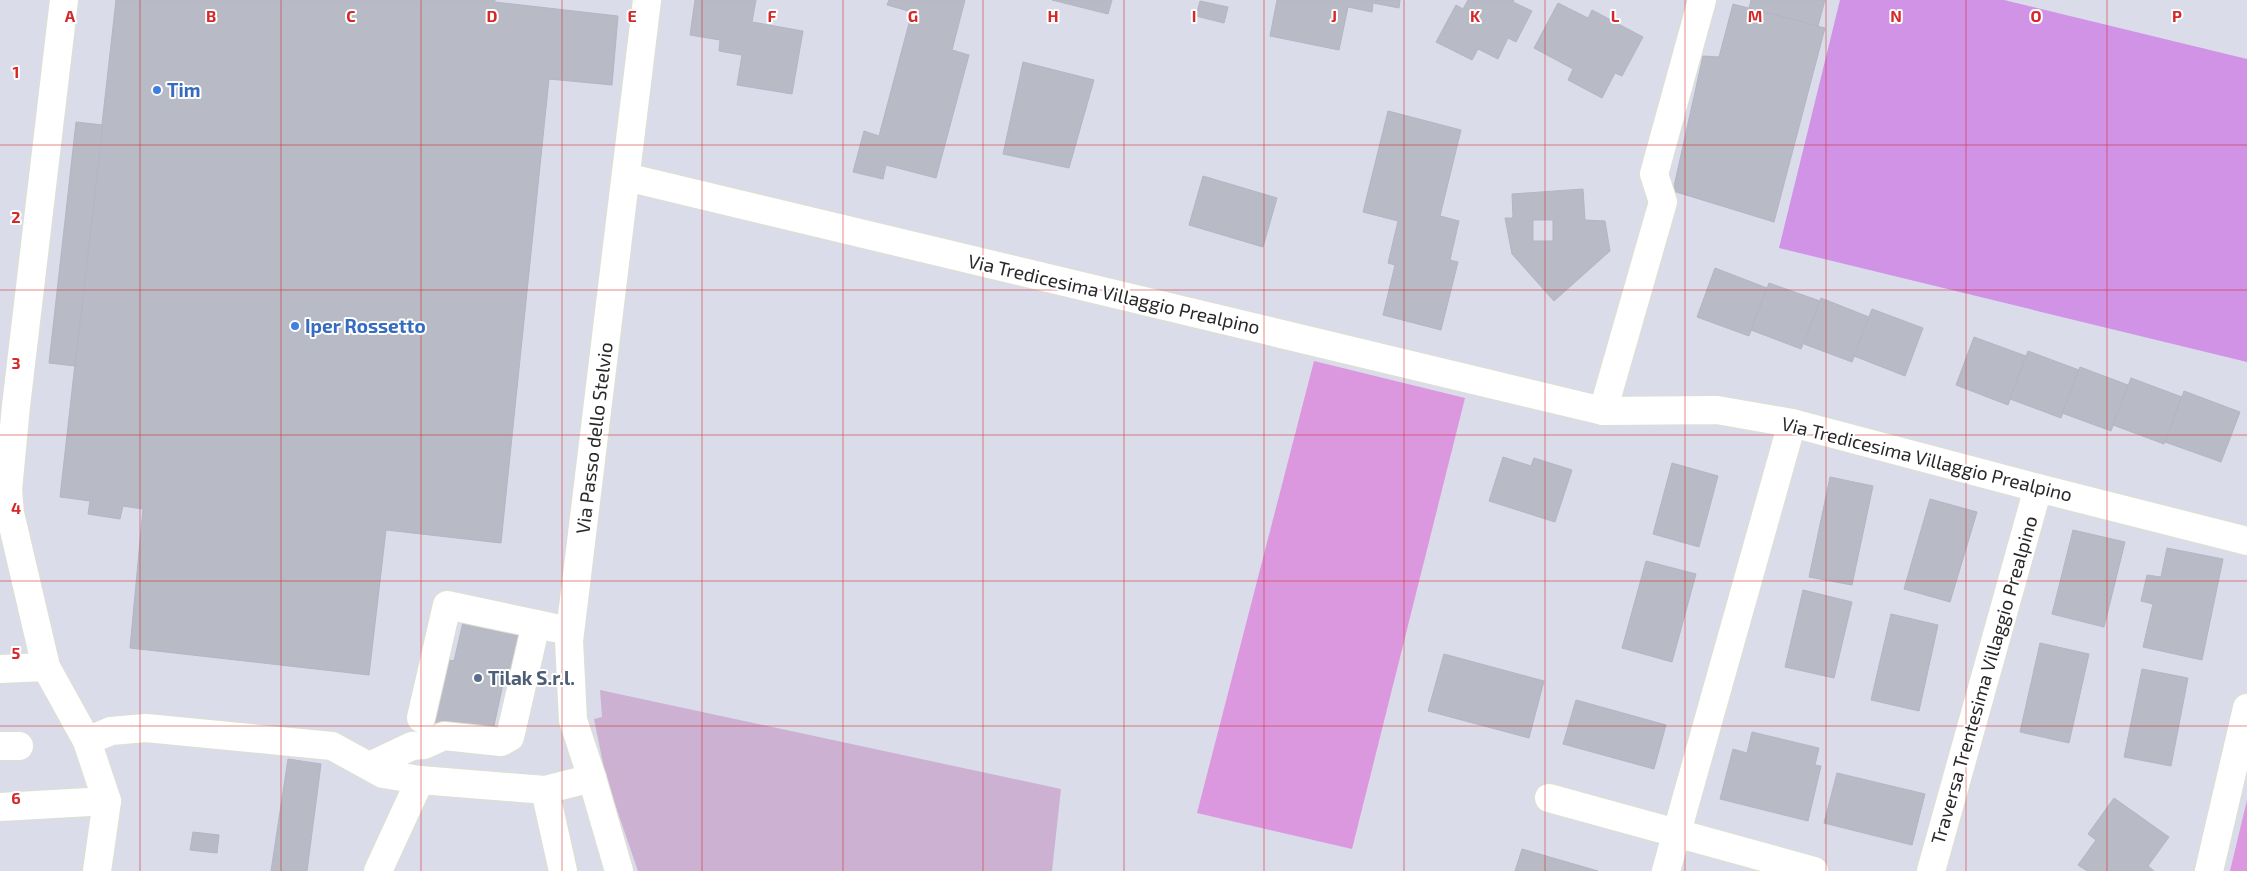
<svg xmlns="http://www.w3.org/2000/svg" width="2247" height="871" viewBox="0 0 2247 871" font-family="'Exo 2',sans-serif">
	<rect width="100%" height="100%" fill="#dadcea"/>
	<g fill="#dc98df">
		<polygon points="1314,361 1465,398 1352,849 1197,813"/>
		<polygon points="2247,800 2247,871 2230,871"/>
	</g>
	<polygon fill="#cdb1d3" points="600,690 1061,789 1052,871 638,871 606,778 594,719 602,717"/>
	<polygon fill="#d093e6" points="1840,0 2004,0 2247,59 2247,362 1779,248"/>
	<g fill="#b8bac5" stroke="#b4b5c5" fill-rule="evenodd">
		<polygon points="116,0 495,0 495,2 618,16 612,85 549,79 501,543 386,530 369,675 130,648 143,509 123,506 120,519 88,514 90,501 60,497"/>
		<polygon points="695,0 756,0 752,22 803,31 792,94 737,85 742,55 719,51 720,40 690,35"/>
		<polygon points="889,0 965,0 952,50 969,55 936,178 886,165 883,179 853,172 864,131 879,136 912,12 887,5"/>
		<polygon points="1052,0 1112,0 1108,14"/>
		<polygon points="1277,0 1400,0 1399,8 1373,3 1372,12 1348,7 1339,50 1270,36"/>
		<polygon points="1468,0 1514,0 1513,2 1532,11 1516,42 1508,38 1498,59 1478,49 1472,60 1436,42 1456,5 1463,9"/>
		<polygon points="1751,0 1825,0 1818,26 1749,8"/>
		<polygon points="1200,1 1228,7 1224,23 1196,16"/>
		<polygon points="1558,3 1588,18 1592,10 1643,37 1622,76 1615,73 1602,98 1568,80 1573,69 1534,48"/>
		<polygon points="1733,4 1825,28 1774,222 1673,191 1703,56 1719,57"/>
		<polygon points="1023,62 1094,80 1069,168 1003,154"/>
		<polygon points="1388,111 1461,130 1440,216 1459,221 1450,260 1458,262 1441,330 1383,315 1395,265 1388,263 1398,221 1363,212"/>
		<polygon points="76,122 103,125 75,366 49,363"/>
		<polygon points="1203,176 1277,198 1263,247 1189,225"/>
		<path d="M1583,189L1585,220L1605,221L1610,251L1554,301L1512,254L1505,218H1513L1512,194ZM1533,220H1553V241H1533Z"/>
		<polygon points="1715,268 1767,288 1749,336 1697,317"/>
		<polygon points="1769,283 1820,301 1801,349 1751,330"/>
		<polygon points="1821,298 1869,317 1852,362 1804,344"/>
		<polygon points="1872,309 1923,328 1905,376 1854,356"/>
		<polygon points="1974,337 2026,356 2008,405 1956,385"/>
		<polygon points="2028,351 2079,370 2061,418 2010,399"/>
		<polygon points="2080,367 2128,385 2111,431 2062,413"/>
		<polygon points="2131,378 2182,397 2164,444 2113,425"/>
		<polygon points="2184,391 2240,412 2221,462 2165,442"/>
		<polygon points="1503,457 1531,466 1534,458 1572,470 1555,522 1489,501"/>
		<polygon points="1672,463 1718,476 1699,547 1653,534"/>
		<polygon points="1830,477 1873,486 1852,585 1809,577"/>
		<polygon points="1930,499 1977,512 1950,602 1904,589"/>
		<polygon points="2073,530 2125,542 2104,627 2052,614"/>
		<polygon points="2167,548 2223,559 2202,660 2143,647 2153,604 2141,601 2147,575 2161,577"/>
		<polygon points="1646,561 1696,574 1672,662 1622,648"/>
		<polygon points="1803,590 1852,602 1834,678 1785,667"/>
		<polygon points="1891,614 1938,625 1919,711 1871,700"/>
		<polygon points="464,618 526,632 513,686 503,684 492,735 429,721 443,659 454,661"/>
		<polygon points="2040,643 2089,654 2069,743 2020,732"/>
		<polygon points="1444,654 1544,681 1529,738 1428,711"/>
		<polygon points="2142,669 2188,678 2171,766 2124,757"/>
		<polygon points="1576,700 1666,725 1654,769 1563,744"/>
		<polygon points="1752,732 1819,748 1815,765 1821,766 1808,821 1720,799 1733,749 1747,753"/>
		<polygon points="288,759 321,764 307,871 271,871"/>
		<polygon points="1837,773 1925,794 1912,845 1824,823"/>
		<polygon points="2114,798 2169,837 2148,866 2154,871 2087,871 2078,865 2096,840 2088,834"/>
		<polygon points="193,832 219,835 217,853 190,850"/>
		<polygon points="1522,849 1598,871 1515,871"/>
	</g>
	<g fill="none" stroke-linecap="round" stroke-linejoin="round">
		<g stroke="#dee0cf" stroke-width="30">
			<g id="minor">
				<polyline points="64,0 16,406 8,490 10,513 46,667 87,741 107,801 97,871"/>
				<polyline points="626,177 1603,411 1717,410 1792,423 2038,488 2247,541"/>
				<polyline points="1603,411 1663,202 1654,174 1702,0"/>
				<polyline points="0,669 46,667"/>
				<polyline points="421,718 447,605 555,628"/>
				<polyline points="87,741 111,731 146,728 332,746 383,774 420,780 545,790 592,778"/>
				<polyline points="0,746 19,746"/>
				<polyline points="370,766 412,746 424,745 444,736 501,742 510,737 536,624"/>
				<polyline points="545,790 563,871"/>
				<polyline points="1549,798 1814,871"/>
				<polyline points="0,807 107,801"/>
				<polyline points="378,871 420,780"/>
				<polyline points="619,871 592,778 573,720 569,641 647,0"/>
				<polyline points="1666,871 1792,423"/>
				<polyline points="1931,871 2038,488"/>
				<polyline points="2209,871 2247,708"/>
			</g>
		</g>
		<use href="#minor" stroke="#fff" stroke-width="28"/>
	</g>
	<path fill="none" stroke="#d62828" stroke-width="1" stroke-opacity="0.55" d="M140,0V871M281,0V871M421,0V871M562,0V871M702,0V871M843,0V871M983,0V871M1124,0V871M1264,0V871M1404,0V871M1545,0V871M1685,0V871M1826,0V871M1966,0V871M2107,0V871M0,145H2247M0,290H2247M0,435H2247M0,581H2247M0,726H2247"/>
	<g fill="#3f7fe0" stroke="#fff" stroke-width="2">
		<circle cx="157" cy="90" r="5"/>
		<circle cx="295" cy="326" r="5"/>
	</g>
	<circle fill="#5c6f8a" stroke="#fff" stroke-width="2" cx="478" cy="678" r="5"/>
	<g text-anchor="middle" stroke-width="4" stroke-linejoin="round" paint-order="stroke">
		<g font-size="19" font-weight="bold" fill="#366cbe" stroke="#fff" text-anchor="start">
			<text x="167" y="97">Tim</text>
			<text x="305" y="333">Iper Rossetto</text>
		</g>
		<g font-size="19" fill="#282828" stroke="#fff">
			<text transform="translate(1114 294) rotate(13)" y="7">Via Tredicesima Villaggio Prealpino</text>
			<text transform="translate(594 438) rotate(-83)" y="7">Via Passo dello Stelvio</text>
			<text transform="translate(1927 459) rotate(14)" y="7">Via Tredicesima Villaggio Prealpino</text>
			<text transform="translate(1984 680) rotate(-74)" y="7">Traversa Trentesima Villaggio Prealpino</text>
		</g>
		<g font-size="19" font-weight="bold" fill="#4e5e75" stroke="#fff" text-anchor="start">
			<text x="488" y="685">Tilak S.r.l.</text>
		</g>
	</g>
	<g font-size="16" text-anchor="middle" font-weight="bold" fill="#d62828" stroke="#fff" stroke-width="4" stroke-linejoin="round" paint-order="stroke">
		<text x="70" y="22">A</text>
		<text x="211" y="22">B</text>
		<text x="351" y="22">C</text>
		<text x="492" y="22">D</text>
		<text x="632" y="22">E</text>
		<text x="772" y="22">F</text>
		<text x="913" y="22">G</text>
		<text x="1053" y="22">H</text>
		<text x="1194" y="22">I</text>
		<text x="1334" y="22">J</text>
		<text x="1475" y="22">K</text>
		<text x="1615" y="22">L</text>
		<text x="1755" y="22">M</text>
		<text x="1896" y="22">N</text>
		<text x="2036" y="22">O</text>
		<text x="2177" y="22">P</text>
		<text x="16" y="78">1</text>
		<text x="16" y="223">2</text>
		<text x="16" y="369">3</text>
		<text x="16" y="514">4</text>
		<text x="16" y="659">5</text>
		<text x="16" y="804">6</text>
	</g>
</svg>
